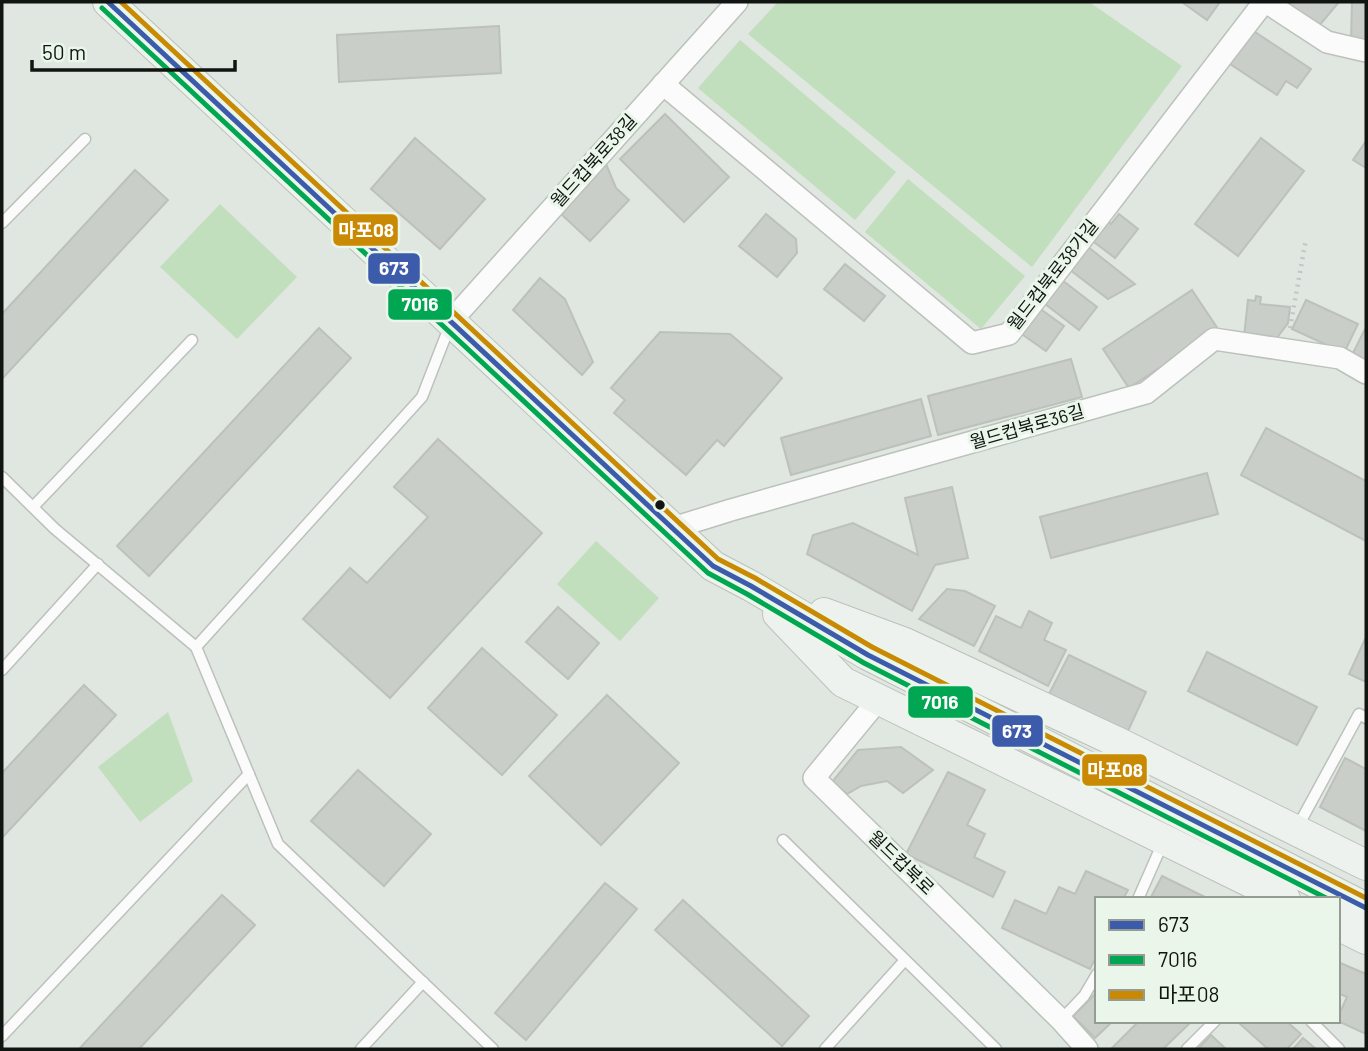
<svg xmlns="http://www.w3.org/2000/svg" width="1368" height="1051" viewBox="0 0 1368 1051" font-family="Barlow,'Noto Sans KR',sans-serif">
	<rect width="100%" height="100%" fill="#e0e6e0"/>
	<g fill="#c1dfbd">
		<polygon points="778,2 1089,2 1182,66 1032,267 748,34"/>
		<polygon points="740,40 896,172 855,220 698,88"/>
		<polygon points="908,179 1025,276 981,329 865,232"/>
		<polygon points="220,204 297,277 237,339 160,267"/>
		<polygon points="596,541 659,598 620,641 557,584"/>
		<polygon points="168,712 193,781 140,822 98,767"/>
	</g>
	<g fill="#c9cec9" stroke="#bcc1bc" stroke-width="2">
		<polygon points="1182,2 1220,2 1207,20"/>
		<polygon points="1287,2 1339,2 1319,26"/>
		<polygon points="1352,2 1366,2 1366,42 1351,41"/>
		<polygon points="499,26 501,73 339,82 337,35"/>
		<polygon points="1249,28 1311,69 1297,88 1286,81 1277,95 1227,62"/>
		<polygon points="665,114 729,177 684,222 620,159"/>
		<polygon points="415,138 485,199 440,249 371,189"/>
		<polygon points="1261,138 1304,171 1238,256 1195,224"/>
		<polygon points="1366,141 1366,168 1353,160"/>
		<polygon points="606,164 616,188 629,200 590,241 560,213"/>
		<polygon points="135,170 168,200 2,379 2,314"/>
		<polygon points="766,214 796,239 797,253 777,277 739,246"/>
		<polygon points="1119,214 1138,229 1115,258 1086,236 1102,216 1111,224"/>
		<polygon points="1083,243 1135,284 1108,299 1065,266"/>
		<polygon points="845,264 885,296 864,321 824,289"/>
		<polygon points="1058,277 1097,307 1079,330 1040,300"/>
		<polygon points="540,278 565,299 593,362 582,375 513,310"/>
		<polygon points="1192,290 1218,329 1129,388 1103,349"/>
		<polygon points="1256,296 1261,297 1260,304 1290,307 1288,323 1276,339 1244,336 1248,300 1255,301"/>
		<polygon points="1306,300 1358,324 1344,353 1292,329"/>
		<polygon points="1035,305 1064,326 1046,351 1016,330"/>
		<polygon points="1366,327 1366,365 1351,357"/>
		<polygon points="319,328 351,358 149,576 117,546"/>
		<polygon points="660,332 730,334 782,378 724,446 717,440 686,475 614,413 625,400 611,388"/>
		<polygon points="1071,359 1082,397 938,435 928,396"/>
		<polygon points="921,399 931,436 791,475 781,438"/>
		<polygon points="1266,428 1366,481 1366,541 1241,475"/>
		<polygon points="438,439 542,533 390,698 303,619 350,568 367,583 428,517 394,487"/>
		<polygon points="1207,473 1218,514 1051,558 1040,517"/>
		<polygon points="952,487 968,558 935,565 912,611 807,554 813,535 853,523 918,555 905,498"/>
		<polygon points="947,589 965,591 995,606 974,646 919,619"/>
		<polygon points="558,607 599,643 568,679 526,642"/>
		<polygon points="1029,611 1052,623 1044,640 1066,650 1048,686 979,651 996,616 1021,628"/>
		<polygon points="1366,637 1366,682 1349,674"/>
		<polygon points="482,648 557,715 502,775 428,708"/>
		<polygon points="1207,652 1317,707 1297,745 1188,691"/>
		<polygon points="1069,655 1146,692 1128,731 1049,694"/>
		<polygon points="84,685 116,715 2,838 2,773"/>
		<polygon points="607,695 679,763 601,845 529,776"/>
		<polygon points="901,747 933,770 903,793 887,781 861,786 847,794 832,782 858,750"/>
		<polygon points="1345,758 1366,769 1366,831 1320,807"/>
		<polygon points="358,770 431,834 384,886 311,821"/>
		<polygon points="948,772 985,790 967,825 985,834 974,857 1005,872 993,897 906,854"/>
		<polygon points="1086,871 1128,890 1123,899 1097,899 1097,955 1090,969 1002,928 1015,900 1046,914 1059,887 1075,894"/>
		<polygon points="1162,876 1209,899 1150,899"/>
		<polygon points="605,883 637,909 526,1040 495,1013"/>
		<polygon points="222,895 255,925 139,1049 79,1049"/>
		<polygon points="683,900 809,1016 782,1046 655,930"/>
		<polygon points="1338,962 1366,974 1366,1034 1338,1021 1338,1017 1347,997 1338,993"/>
		<polygon points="1097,992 1097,1021 1113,1021 1095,1038 1073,1016"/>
		<polygon points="1139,1021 1192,1021 1163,1049 1111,1049"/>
		<polygon points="1241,1021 1286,1021 1301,1034 1287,1049 1268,1049 1239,1023"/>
		<polygon points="1211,1035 1226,1049 1198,1049"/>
		<polygon points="1303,1038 1316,1049 1293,1049"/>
	</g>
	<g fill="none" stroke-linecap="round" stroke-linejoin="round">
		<g stroke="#bcc1bc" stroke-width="13">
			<g id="lane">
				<polyline points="2,223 85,139"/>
				<polyline points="450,325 422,397 196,647 278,844 493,1049"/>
				<polyline points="2,477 55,529 196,647"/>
				<polyline points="33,507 192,340"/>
				<polyline points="2,670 98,564"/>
				<polyline points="1297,828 1359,714 1366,718"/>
				<polyline points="783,840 996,1049"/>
				<polyline points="1138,899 1164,840"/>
				<polyline points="1061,1020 1084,996 1097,974"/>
				<polyline points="1311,1021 1339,1049"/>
				<polyline points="2,1036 249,774"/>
				<polyline points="361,1049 423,982"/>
				<polyline points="825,1049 905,960"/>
				<polyline points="1187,1049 1215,1021"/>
			</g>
		</g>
		<g stroke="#bcc1bc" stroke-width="24">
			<g id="street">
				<polyline points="1266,2 1327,42 1366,51"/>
				<polyline points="663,84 972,343 1009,334 1264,2"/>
				<polyline points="451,321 737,2"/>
				<polyline points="673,528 731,510 1146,393 1214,339 1340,358 1366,373"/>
				<polyline points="879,699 814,778 1061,1020 1087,1049"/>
			</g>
		</g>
		<g stroke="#bcc1bc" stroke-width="32">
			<g id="secondary">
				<polyline points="108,2 713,566 751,586 868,655 1366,908"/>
				<polyline points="824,613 905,643 1115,741 1366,865"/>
				<polyline points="778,614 843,682 1285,899"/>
				<polyline points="1338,925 1366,939"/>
			</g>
		</g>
		<polyline stroke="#c4c5c4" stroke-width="4.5" stroke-dasharray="2 5" stroke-linecap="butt" points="1290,328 1306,239"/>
		<use href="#lane" stroke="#fafbfa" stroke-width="10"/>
		<use href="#street" stroke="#fafbfa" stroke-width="21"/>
		<use href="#secondary" stroke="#eef2ee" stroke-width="30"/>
		<g stroke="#ebf6ea" stroke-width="10">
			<polyline id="bus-1" points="108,2 713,566 751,586 868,655 1366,908"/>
		</g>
		<g stroke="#ebf6ea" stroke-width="10">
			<polyline id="bus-2" points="102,8 708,573 747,594 864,663 1328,899"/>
		</g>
		<g stroke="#ebf6ea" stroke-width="10">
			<polyline id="bus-3" points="121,2 718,559 755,578 872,647 1366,898"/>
		</g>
		<use href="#bus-1" stroke="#3d5bab" stroke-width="5"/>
		<use href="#bus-2" stroke="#00a651" stroke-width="5"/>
		<use href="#bus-3" stroke="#c98903" stroke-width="5"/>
	</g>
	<circle fill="#111511" stroke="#ebf6ea" stroke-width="2.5" cx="660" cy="505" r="6"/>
	<g text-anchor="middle" stroke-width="6" stroke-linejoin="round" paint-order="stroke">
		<g font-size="18" fill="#111511" stroke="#ebf6ea">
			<text transform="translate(594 161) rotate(-48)" y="6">월드컵북로38길</text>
			<text transform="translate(1053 275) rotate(-52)" y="6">월드컵북로38가길</text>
			<text transform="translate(1027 427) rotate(-16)" y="6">월드컵북로36길</text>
			<text transform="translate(901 863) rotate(44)" y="6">월드컵북로</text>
		</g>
	</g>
	<g stroke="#ebf6ea" stroke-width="2.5">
		<rect x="332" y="213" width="67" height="34" rx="7" fill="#c98903"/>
		<rect x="367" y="252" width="54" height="33" rx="7" fill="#3d5bab"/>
		<rect x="387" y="288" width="66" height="33" rx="7" fill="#00a651"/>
		<rect x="907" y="685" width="67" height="34" rx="7" fill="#00a651"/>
		<rect x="991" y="714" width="53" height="34" rx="7" fill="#3d5bab"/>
		<rect x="1081" y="753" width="67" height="34" rx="7" fill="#c98903"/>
	</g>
	<g font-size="19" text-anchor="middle" font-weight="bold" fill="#fff">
		<text x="366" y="237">마포08</text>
		<text x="394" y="275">673</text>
		<text x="420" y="311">7016</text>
		<text x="940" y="709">7016</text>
		<text x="1017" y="738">673</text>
		<text x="1115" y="777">마포08</text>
	</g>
	<rect width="1368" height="1051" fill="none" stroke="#111511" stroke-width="7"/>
	<rect x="1095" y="897" width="245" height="126" fill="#ebf6ea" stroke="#949c93" stroke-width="2"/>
	<rect x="1109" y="920" width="35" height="10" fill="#3d5bab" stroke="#949c93" stroke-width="2"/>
	<text x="1158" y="932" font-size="21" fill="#111511">673</text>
	<rect x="1109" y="955" width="35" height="10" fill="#00a651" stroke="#949c93" stroke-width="2"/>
	<text x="1158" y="967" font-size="21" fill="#111511">7016</text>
	<rect x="1109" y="990" width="35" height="10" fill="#c98903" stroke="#949c93" stroke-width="2"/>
	<text x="1158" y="1002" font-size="21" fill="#111511">마포08</text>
	<path d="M32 60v10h203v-10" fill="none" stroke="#111511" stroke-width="3.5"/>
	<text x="42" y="60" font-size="21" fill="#111511" stroke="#ebf6ea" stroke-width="5" paint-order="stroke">50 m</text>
</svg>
